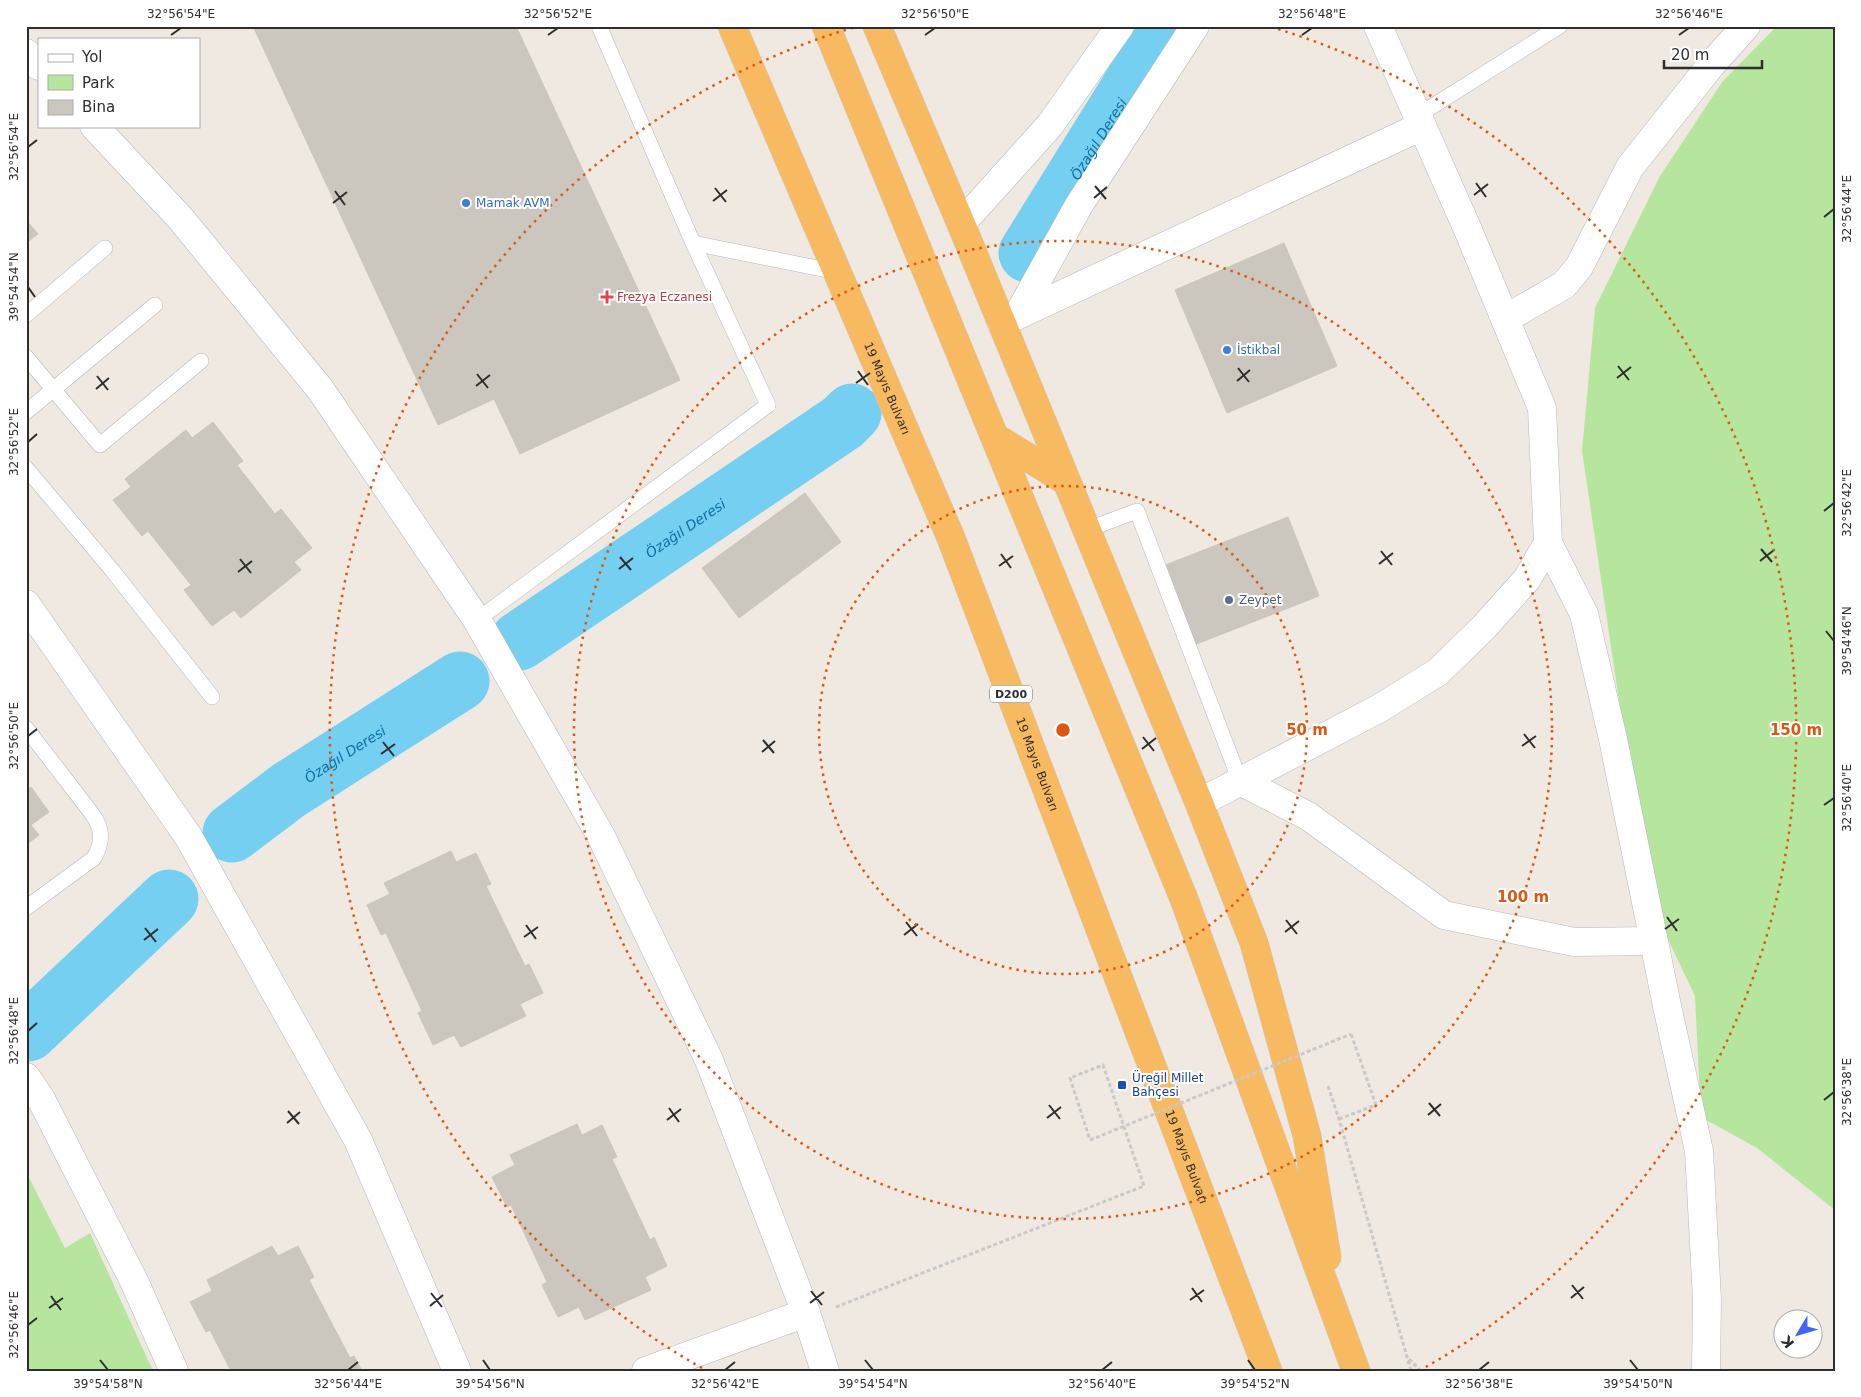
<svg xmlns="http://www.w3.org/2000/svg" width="1861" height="1397" viewBox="0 0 1861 1397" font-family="'DejaVu Sans',sans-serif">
	<rect width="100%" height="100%" fill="#efe9e1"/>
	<g fill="#b6e59e">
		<polygon points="1777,26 1835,26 1835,1210 1757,1148 1701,1117 1695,996 1664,931 1620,707 1582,451 1595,308 1660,176 1723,81"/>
		<polygon points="26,1172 65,1248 90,1233 153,1371 26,1371"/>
	</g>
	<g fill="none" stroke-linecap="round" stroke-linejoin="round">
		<g stroke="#75cff0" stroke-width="59">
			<path id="s1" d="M1028,253L1169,26"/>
			<path id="s2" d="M519,641L843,422L852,413"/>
			<path id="s3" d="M232,833L289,790L460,681"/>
			<polyline points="28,1032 169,899"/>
		</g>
	</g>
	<g fill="#cbc7bf" stroke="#cbc5ba">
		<polygon points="253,26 516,26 680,380 520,454 494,399 438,425"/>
		<polygon points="26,220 38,234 26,243"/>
		<polygon points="1284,243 1337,366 1227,413 1175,290"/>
		<polygon points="213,422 243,461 237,465 275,514 281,509 312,548 294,562 301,570 241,618 234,610 212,626 184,590 191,585 148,531 142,536 113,500 131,487 125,479 186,430 192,438"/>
		<polygon points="805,493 841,542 739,618 702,568"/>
		<polygon points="1288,517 1319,596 1194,645 1163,566"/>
		<polygon points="31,787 49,812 31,825 39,835 26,845 26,790"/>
		<polygon points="451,851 456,862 476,853 491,884 486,886 525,966 529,964 543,993 520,1004 526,1016 461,1047 454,1035 433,1045 418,1013 422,1011 386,933 381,935 367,905 390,894 384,883"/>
		<polygon points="577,1124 582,1135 602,1125 617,1157 612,1159 650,1240 654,1237 667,1266 645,1277 651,1290 585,1320 579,1307 558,1317 542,1285 547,1282 511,1205 507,1207 492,1177 515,1165 510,1155"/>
		<polygon points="272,1246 278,1256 298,1246 314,1277 309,1280 350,1358 354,1356 362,1371 231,1371 210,1330 206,1332 190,1302 212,1291 207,1280"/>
	</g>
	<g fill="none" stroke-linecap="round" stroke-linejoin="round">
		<g stroke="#b4b7c1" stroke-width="16">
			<g id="service">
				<polyline points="1417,116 1560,26"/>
				<polyline points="693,243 837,272"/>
				<polyline points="26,315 105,248"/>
				<polyline points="26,357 100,445 201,361"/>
				<polyline points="26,412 155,305"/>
				<polyline points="26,468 112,570 212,697"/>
				<polyline points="1086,530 1137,511 1240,781"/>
				<polyline points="477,620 768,405 693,243 599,26"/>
				<path d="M26,728L93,815C103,830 103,842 94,858L26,908"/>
			</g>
		</g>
		<g stroke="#b4b7c1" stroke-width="29">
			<g id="minor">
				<polyline points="26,53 39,66"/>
				<polyline points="94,126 181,219 320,389 477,620 601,836 709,1060 806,1313 825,1371"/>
				<polyline points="961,224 1050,125 1120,26"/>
				<polyline points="1018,315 1079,205 1195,26"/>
				<polyline points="1505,319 1564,285 1579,267 1630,167 1711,65 1746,26"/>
				<polyline points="1001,323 1422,126"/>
				<polyline points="1548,543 1584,614 1613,739 1667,1006 1699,1151 1707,1299 1706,1371"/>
				<polyline points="26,604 188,836 358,1140 457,1371"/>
				<polyline points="1240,781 1308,816 1444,915 1574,942 1653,941"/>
				<polyline points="1199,803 1380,708 1438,672 1485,626 1527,579 1548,543 1542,408 1468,230 1378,26"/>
				<polyline points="26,1077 41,1099 134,1281 174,1371"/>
				<polyline points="646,1371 806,1313"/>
			</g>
		</g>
		<g stroke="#c9c9c9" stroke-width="29">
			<g id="trunk">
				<path id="s4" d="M732,26L951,538L1268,1371"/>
				<polyline points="826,26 1184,899 1356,1371"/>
				<polyline points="877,26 961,224 1199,803 1254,943 1307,1136 1327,1257"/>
				<polyline points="995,437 1066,481"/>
			</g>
		</g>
		<g stroke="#c9c9c9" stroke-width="3" stroke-dasharray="4 2.5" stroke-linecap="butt">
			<polyline points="1328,1086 1339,1119 1411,1371"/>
			<polyline points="1339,1119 1376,1105 1351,1034"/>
			<polyline points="836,1307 1144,1186 1103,1065 1070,1078 1090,1140"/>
			<polyline points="1409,1359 1421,1371"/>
		</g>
		<use href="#service" stroke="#fff" stroke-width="15"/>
		<use href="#minor" stroke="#fff" stroke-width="28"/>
		<use href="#trunk" stroke="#f8ba60" stroke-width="28"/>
		<polyline stroke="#c9c9c9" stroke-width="3" stroke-dasharray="4 2.5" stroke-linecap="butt" points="1090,1140 1351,1034"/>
	</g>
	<path fill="none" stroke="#2e2e2e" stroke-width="2" d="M171,35L181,28M548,35L558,28M925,35L935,28M1302,35L1312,28M1679,35L1689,28M28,147L37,140M1476,183L1486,197M1095,186L1106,199M715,188L726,202M335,191L345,205M1474,195L1488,184M1094,198L1107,187M713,201L727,190M333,203L347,192M1824,217L1834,209M28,287L35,297M1618,366L1629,380M1238,368L1249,382M858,371L868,385M477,374L488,388M97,376L108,390M1617,378L1631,367M1237,381L1250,370M856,383L870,373M476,386L490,375M96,389L109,378M28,442L37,434M1824,511L1834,503M1761,549L1772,562M1381,551L1392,565M1001,554L1011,568M620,557L631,570M240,559L251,573M1760,561L1774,550M1379,564L1393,553M999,566L1013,556M619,569L633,558M238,572L252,561M1826,631L1834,641M1524,734L1535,748M28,736L37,729M1143,737L1154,751M763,740L774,753M383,742L394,756M1522,746L1536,736M1142,749L1156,738M762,752L775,741M381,754L395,744M1824,805L1834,798M1667,917L1677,931M1286,920L1297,934M906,922L917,936M526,925L536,939M145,928L156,942M1665,929L1679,919M1285,932L1299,921M904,935L918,924M524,937L538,927M144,940L158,929M28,1031L37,1023M1824,1100L1834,1092M1429,1103L1440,1116M1049,1105L1060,1119M669,1108L679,1122M288,1111L299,1124M1428,1115L1441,1104M1047,1118L1061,1107M667,1120L681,1109M287,1123L300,1112M1572,1285L1583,1299M1192,1288L1202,1302M811,1291L822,1305M431,1293L442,1307M51,1296L61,1310M1571,1298L1584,1287M1190,1300L1204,1290M810,1303L824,1292M430,1306L443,1295M49,1308L63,1298M28,1325L37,1318M100,1360L108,1370M483,1360L490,1370M865,1360L873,1370M1248,1360L1255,1370M1630,1360L1638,1370M348,1370L358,1362M725,1370L735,1362M1102,1370L1112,1362M1479,1370L1489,1362"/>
	<g fill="none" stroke="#df570e" stroke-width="2.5" stroke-dasharray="2.5 5">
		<circle cx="1063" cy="730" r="244"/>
		<circle cx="1063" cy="730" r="489"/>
		<path d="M702 1368A733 733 0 0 1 855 27M1271 27A733 733 0 0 1 1424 1368"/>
	</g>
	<g fill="#3f7fe0" stroke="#fff" stroke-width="2">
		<circle cx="466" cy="203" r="5"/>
		<circle cx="1227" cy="350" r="5"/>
	</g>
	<path fill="#e0444e" stroke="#fff" stroke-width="2" d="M604.5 289.5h5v5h5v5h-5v5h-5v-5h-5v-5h5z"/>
	<circle fill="#5c6f8a" stroke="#fff" stroke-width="2" cx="1229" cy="600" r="5"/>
	<rect fill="#1a4fb4" stroke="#fff" stroke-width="2" x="1117" y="1080" width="10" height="10" rx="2.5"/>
	<g text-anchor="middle" stroke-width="4" stroke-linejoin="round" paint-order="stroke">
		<rect fill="#fff" stroke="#6d6d6d" stroke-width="1" x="990" y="685.5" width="42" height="17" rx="4"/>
		<g font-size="11" font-weight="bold" fill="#2e2e2e">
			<text x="1011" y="698">D200</text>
		</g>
		<g font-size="12" fill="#366cbe" stroke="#fff" text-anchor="start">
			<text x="476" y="207">Mamak AVM</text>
			<text x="1237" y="354">İstikbal</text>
		</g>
		<g font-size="12" fill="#be3a42" stroke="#fff" text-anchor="start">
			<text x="617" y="301">Frezya Eczanesi</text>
		</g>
		<g font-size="12" fill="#2e2e2e" stroke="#fff">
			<text dy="4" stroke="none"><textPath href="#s4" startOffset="394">19 Mayıs Bulvarı</textPath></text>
			<text dy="4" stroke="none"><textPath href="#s4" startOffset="799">19 Mayıs Bulvarı</textPath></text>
			<text dy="4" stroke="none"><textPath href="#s4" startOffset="1219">19 Mayıs Bulvarı</textPath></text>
		</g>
		<g font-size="12" fill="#4e5e75" stroke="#fff" text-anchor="start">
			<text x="1239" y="604">Zeypet</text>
		</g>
		<g font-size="12" fill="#164399" stroke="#fff" text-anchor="start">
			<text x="1132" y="1082">Üreğil Millet<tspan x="1132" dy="14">Bahçesi</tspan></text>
		</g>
		<g font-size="14" font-style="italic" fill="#0d6fa3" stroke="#fff">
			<text dy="5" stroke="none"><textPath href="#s1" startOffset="134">Özağıl Deresi</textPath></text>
			<text dy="5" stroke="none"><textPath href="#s2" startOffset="201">Özağıl Deresi</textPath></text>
			<text dy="5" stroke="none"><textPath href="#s3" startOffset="138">Özağıl Deresi</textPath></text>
		</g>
	</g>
	<circle cx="1063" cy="730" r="8" fill="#df570e" stroke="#fff" stroke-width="2.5"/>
	<g font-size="15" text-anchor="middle" font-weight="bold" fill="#df570e" stroke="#fff" stroke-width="4" stroke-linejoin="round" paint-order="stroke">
		<text x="1307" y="735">50 m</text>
		<text x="1796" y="735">150 m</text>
		<text x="1523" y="902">100 m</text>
	</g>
	<rect width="1861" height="1397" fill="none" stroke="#ffffff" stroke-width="55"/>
	<rect x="38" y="38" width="162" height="90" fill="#ffffff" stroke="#ababab"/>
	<rect x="48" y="54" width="25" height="8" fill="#ffffff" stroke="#ababab"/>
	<text x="82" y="62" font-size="15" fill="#2e2e2e">Yol</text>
	<rect x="48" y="75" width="25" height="15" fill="#b6e59e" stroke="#ababab"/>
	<text x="82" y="88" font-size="15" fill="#2e2e2e">Park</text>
	<rect x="48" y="100" width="25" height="15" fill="#cbc7bf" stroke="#ababab"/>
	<text x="82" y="112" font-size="15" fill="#2e2e2e">Bina</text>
	<g transform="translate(1798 1334) rotate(232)"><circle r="24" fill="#ffffff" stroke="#ababab"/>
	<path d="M0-4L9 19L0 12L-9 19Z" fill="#4264fb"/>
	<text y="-8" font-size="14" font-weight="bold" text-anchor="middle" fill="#2e2e2e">K</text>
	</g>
	<path d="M1664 60v8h98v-8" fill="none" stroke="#2e2e2e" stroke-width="2.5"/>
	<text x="1671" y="60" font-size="15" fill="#2e2e2e" stroke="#ffffff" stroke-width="4" paint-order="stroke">20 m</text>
	<rect x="28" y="28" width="1806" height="1342" fill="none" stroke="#2e2e2e" stroke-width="2"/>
	<g font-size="12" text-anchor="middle" fill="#2e2e2e">
		<text x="181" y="18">32°56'54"E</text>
		<text x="558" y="18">32°56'52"E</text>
		<text x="935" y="18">32°56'50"E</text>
		<text x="1312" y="18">32°56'48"E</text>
		<text x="1689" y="18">32°56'46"E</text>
		<text transform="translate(14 147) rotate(-90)" y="4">32°56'54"E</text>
		<text transform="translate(1847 209) rotate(-90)" y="4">32°56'44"E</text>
		<text transform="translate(14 287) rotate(-90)" y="4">39°54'54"N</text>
		<text transform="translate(14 442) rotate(-90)" y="4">32°56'52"E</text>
		<text transform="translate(1847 503) rotate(-90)" y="4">32°56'42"E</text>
		<text transform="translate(1847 641) rotate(-90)" y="4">39°54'46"N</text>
		<text transform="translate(14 736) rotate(-90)" y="4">32°56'50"E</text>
		<text transform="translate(1847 798) rotate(-90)" y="4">32°56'40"E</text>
		<text transform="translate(14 1031) rotate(-90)" y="4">32°56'48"E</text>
		<text transform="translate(1847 1092) rotate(-90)" y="4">32°56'38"E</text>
		<text transform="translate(14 1325) rotate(-90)" y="4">32°56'46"E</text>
		<text x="108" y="1388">39°54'58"N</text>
		<text x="348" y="1388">32°56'44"E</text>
		<text x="490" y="1388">39°54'56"N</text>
		<text x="725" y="1388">32°56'42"E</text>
		<text x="873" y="1388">39°54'54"N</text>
		<text x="1102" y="1388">32°56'40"E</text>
		<text x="1255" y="1388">39°54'52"N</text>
		<text x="1479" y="1388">32°56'38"E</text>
		<text x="1638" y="1388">39°54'50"N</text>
	</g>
</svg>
